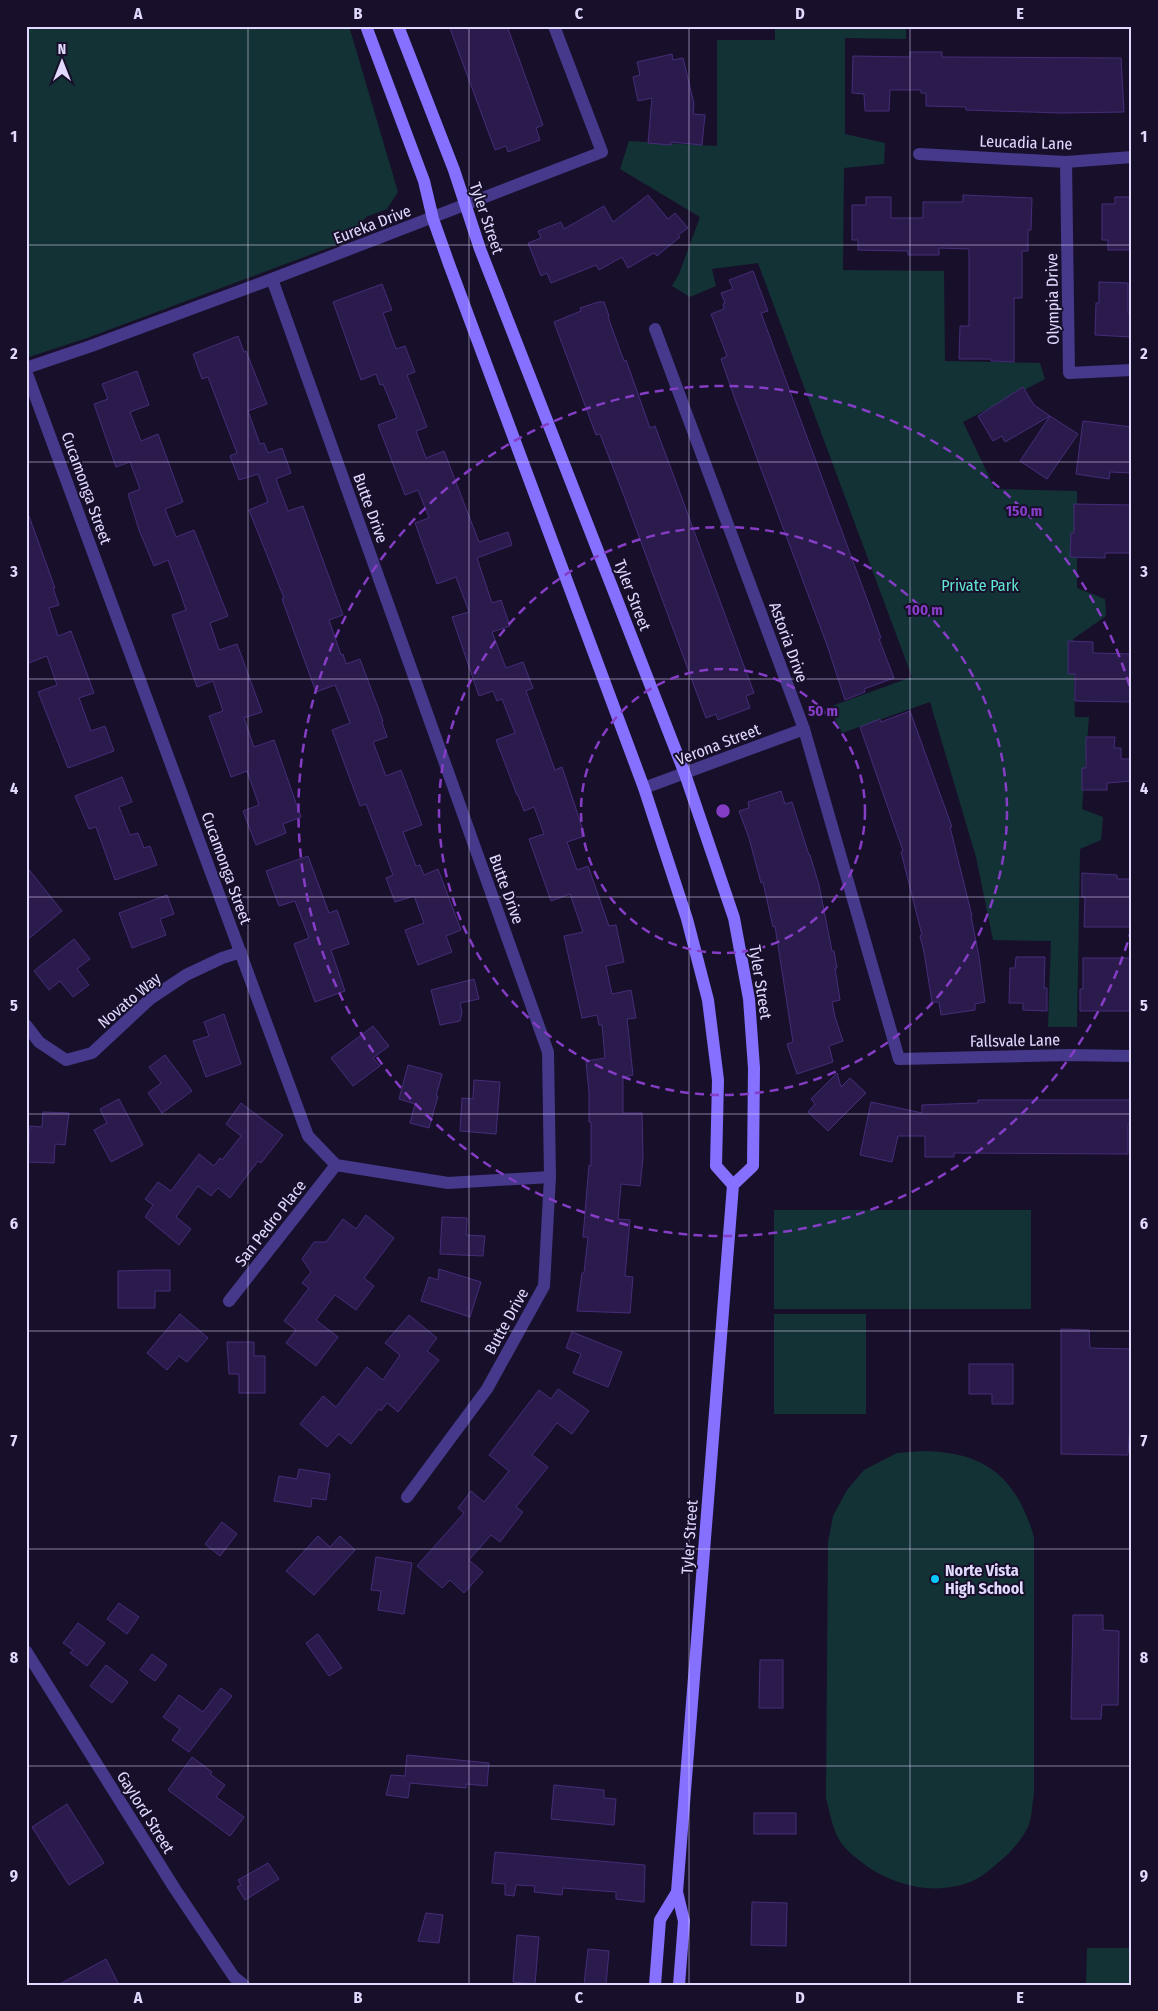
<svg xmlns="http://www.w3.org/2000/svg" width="1158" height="2011" viewBox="0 0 1158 2011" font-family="'Fira Sans Condensed',sans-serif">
	<rect width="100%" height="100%" fill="#18102b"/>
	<g fill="#123235">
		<polygon points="26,26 349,26 398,192 387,209 366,217 347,241 87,338 26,358"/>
		<polygon points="775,26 906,26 906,39 845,38 845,134 885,143 884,164 844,168 843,270 944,271 945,361 1040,363 1045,379 963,422 995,489 1077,491 1077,588 1105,599 1106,616 1073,639 1075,717 1089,717 1082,809 1103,817 1101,840 1080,849 1077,1027 1048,1027 1051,941 993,940 976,857 930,702 842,733 829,707 912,677 758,263 712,269 716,286 690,297 672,286 679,274 700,217 620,169 629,141 717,146 717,40 775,40"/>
		<rect x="774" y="1210" width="257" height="99"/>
		<rect x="774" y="1314" width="92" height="100"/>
		<path d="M923,1451C986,1452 1016,1477 1034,1537V1794C1032,1804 1032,1818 1028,1827C1021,1841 1010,1853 999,1862C990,1870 978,1880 967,1883C934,1895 896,1886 868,1867C859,1860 846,1851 840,1841C832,1829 830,1812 826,1798L828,1542L833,1516L847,1490L864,1470L897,1453Z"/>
		<polygon points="1087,1948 1132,1948 1132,1985 1086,1985"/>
	</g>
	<g fill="#2b1b4c" stroke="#452c79">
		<polygon points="449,26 507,26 543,125 536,128 540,140 508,152 506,146 495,150"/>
		<polygon points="910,52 942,52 942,57 1121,58 1124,112 1062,113 966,110 966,107 926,106 926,93 921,93 921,90 890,90 889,111 865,111 864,94 852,93 853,56 910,57"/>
		<polygon points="672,54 673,60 683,58 694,104 693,114 705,115 702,145 671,142 671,145 648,143 652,98 638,101 633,77 640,75 637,62"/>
		<polygon points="648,195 668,219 675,213 688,228 678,235 680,237 657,256 654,253 628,268 622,257 599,270 596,265 551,283 547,273 541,276 528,243 541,238 538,231 561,222 564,229 604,206 613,222"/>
		<polygon points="963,195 1032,198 1031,230 1028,230 1028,251 1022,251 1022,298 1014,298 1014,362 991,361 991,359 959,359 960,326 969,326 969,249 939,248 939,255 908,255 908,251 858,250 858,240 852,240 852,205 866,205 866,197 891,197 891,218 923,218 923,202 963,202"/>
		<polygon points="1115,197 1132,197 1132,250 1108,250 1108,240 1102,240 1102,204 1115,204"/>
		<polygon points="753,271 768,311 761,313 867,599 881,638 879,639 894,678 864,689 865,692 845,700 827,645 736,402 721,359 727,356 711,314 724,309 723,304 725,303 721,293 733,289 729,280"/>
		<polygon points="1099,282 1128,283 1128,313 1131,313 1131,337 1095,335 1096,303 1099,303"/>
		<polygon points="382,284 392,310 383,313 396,349 405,346 415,372 407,375 427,427 416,431 426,458 444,451 479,542 508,532 512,545 477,558 492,603 501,600 510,626 492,632 506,668 523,662 533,688 526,691 555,770 562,767 585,836 567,842 577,870 588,866 609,926 616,925 624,962 606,966 612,994 631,990 636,1018 627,1019 633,1075 623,1077 623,1113 642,1113 643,1158 640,1186 621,1184 618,1219 630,1220 625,1276 633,1277 630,1313 577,1311 582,1273 584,1273 588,1237 583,1237 589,1165 591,1166 591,1122 589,1122 589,1093 586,1061 605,1058 602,1025 599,1025 597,1015 582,1018 564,936 583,932 570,894 551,901 529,839 544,834 534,807 524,811 518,795 517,795 496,740 515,733 502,699 497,701 493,691 479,696 452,617 469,612 456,577 437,584 415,523 429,518 418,490 405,495 378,425 397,418 383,384 380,385 376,374 361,380 333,302"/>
		<polygon points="598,302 604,302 609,316 608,317 624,361 626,360 650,428 655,426 670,466 754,693 746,696 750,708 718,720 716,714 706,718 624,496 600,434 596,435 554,322 581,311 580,308"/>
		<polygon points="238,336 244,352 246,351 267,404 248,411 260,444 264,443 268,453 282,448 291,473 276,479 288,511 303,506 343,615 329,620 341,655 343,654 346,664 360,659 383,721 382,722 387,737 373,742 386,776 401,770 422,825 403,832 416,866 420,865 424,875 438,869 461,930 446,936 452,952 418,965 405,930 424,923 414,896 395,902 386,878 393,875 366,804 360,806 332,730 350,723 339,694 335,685 316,692 282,599 284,598 249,510 268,502 258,474 239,480 230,456 237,453 208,377 202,379 193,354"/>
		<polygon points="137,371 149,405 130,412 141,441 158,434 183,502 165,509 176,537 194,530 228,616 210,623 219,650 237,644 262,712 244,718 254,747 274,740 301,817 283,824 286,833 256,845 243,811 259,805 247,771 231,777 209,716 223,711 213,681 197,687 172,615 186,610 181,595 168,560 154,566 139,530 128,494 140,489 130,462 116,467 94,404 108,399 102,384"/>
		<polygon points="1023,387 1034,405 1050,416 1005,442 1002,436 993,441 978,416"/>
		<polygon points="1050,416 1078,434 1047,479 1020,461"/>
		<polygon points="1083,421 1132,427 1132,473 1110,472 1109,479 1076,474"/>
		<polygon points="1074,504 1132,505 1132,553 1105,553 1105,558 1070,557 1071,533 1074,533"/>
		<polygon points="26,516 29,516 55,588 53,588 59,605 49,608 58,636 71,631 94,693 79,698 91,731 105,726 114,751 68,768 38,692 57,685 47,656 26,664"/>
		<polygon points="1068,641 1093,642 1093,653 1132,654 1132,702 1075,701 1075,674 1068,674"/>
		<polygon points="910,711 952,827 950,827 972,916 971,916 979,957 985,1002 975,1004 975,1010 941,1015 939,1002 932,1002 924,952 920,936 922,935 901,852 903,851 860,727 880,719 881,722"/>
		<polygon points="1086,737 1115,737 1114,748 1121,748 1121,759 1132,759 1132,781 1107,783 1107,790 1082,790 1082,768 1086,768"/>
		<polygon points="122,777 132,802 119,807 130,835 138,833 144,848 150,846 157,865 115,880 96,827 89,829 75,796"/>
		<polygon points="781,791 785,804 792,802 809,855 810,855 819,885 832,951 834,951 837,968 835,968 840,1000 832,1002 835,1017 843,1041 829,1046 833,1062 797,1074 787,1044 793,1042 775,926 773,927 763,882 761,883 749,838 739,811 749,808 748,802"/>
		<polygon points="308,856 329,913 337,910 349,944 331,950 345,991 315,1002 294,944 309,938 295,901 279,906 266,871"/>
		<polygon points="26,866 62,911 26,941"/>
		<polygon points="1082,873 1117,875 1117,879 1132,879 1132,927 1084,927 1085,897 1082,897"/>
		<polygon points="167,895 174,914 160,919 166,935 132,948 119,913"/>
		<polygon points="74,939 90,959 77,969 89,985 73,997 60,981 49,990 34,971"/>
		<polygon points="1016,957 1045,957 1044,988 1047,988 1047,1011 1023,1010 1023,1003 1009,1003 1010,968 1015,968"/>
		<polygon points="1083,958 1132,958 1132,1011 1080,1011 1080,989 1083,989"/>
		<polygon points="474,979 479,999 460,1003 462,1012 460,1021 440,1025 431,990"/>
		<polygon points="224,1014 241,1064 206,1077 193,1041 209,1036 204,1022"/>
		<polygon points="373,1026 389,1046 373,1058 380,1066 353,1086 331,1058"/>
		<polygon points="165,1055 192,1091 162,1113 148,1093 161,1083 149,1067"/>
		<polygon points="408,1065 442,1074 436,1096 438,1096 429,1128 410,1123 415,1104 399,1099"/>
		<polygon points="837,1073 841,1087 850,1078 866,1093 828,1131 808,1112 815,1104 811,1099"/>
		<polygon points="474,1080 500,1082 496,1134 460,1131 462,1098 473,1099"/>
		<polygon points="119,1099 143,1145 111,1162 94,1130 107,1123 100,1109"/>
		<polygon points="978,1100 1131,1100 1131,1124 1128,1124 1128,1154 954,1153 954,1157 925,1157 925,1136 898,1136 892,1162 860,1155 871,1102 922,1113 922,1105 978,1103"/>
		<polygon points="241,1103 283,1135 261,1163 258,1161 230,1198 218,1188 211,1196 198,1186 176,1217 191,1229 179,1245 145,1217 153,1205 145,1199 158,1182 171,1191 199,1154 214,1166 220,1158 222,1160 241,1136 226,1124"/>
		<polygon points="43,1112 69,1113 65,1145 55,1144 54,1163 28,1162 30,1126 42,1127"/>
		<polygon points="366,1215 394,1238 364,1278 374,1286 356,1310 335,1295 316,1320 338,1337 316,1366 286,1343 296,1330 284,1321 309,1288 302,1283 311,1272 302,1259 314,1242 326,1242 343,1219 356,1229"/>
		<polygon points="442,1217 467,1218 466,1235 485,1236 483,1256 440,1254"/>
		<polygon points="439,1269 481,1282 470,1317 421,1301 429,1277 438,1280"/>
		<polygon points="154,1270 170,1270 170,1291 155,1291 155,1308 118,1308 118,1271"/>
		<polygon points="180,1314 208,1338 187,1362 179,1356 167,1370 147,1353"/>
		<polygon points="409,1315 437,1338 427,1351 439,1360 398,1412 387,1403 381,1411 379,1409 351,1444 339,1434 327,1447 300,1424 323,1396 336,1407 367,1367 383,1380 400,1355 385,1343"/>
		<polygon points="1061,1329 1089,1330 1090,1348 1132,1349 1132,1423 1130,1423 1128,1455 1061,1454"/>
		<polygon points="572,1332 622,1352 608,1387 573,1373 581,1354 566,1348"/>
		<polygon points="227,1342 254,1342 254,1356 265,1356 265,1393 239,1393 239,1374 229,1374"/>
		<polygon points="969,1364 1013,1364 1013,1404 992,1404 992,1394 969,1394"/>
		<polygon points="558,1389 589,1411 572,1434 557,1423 532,1455 548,1467 516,1507 523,1512 500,1542 491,1535 469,1560 483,1572 464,1593 450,1580 442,1588 417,1566 464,1513 458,1508 471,1491 484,1502 509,1471 489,1455 539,1390 551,1399"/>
		<polygon points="299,1469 330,1474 326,1500 312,1498 311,1507 274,1501 279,1476 297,1479"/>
		<polygon points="222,1522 237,1534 220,1556 205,1544"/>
		<polygon points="318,1536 330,1547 340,1536 355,1550 314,1595 286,1571"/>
		<polygon points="376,1557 412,1563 404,1614 378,1610 381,1591 371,1590"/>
		<polygon points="119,1603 139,1617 127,1634 107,1619"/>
		<polygon points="1073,1615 1103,1615 1103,1630 1119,1631 1118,1705 1102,1705 1101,1719 1071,1719"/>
		<polygon points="78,1623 105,1643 87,1666 70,1653 73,1650 63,1643"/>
		<polygon points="318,1634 342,1668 329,1676 306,1643"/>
		<polygon points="152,1654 167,1665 155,1681 140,1670"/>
		<polygon points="760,1660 783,1660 783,1708 759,1708"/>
		<polygon points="106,1665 128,1682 112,1703 90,1686"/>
		<polygon points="221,1688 232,1696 189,1752 172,1740 180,1729 163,1717 179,1695 203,1712"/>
		<polygon points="407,1755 489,1763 487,1786 466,1784 466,1788 410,1783 408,1798 386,1795 391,1775 405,1776"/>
		<polygon points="192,1757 212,1772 210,1774 225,1785 216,1797 244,1817 230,1836 168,1790"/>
		<polygon points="554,1785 604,1790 604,1798 616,1799 614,1825 551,1819"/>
		<polygon points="67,1804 104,1863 69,1885 32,1827"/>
		<rect x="754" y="1813" width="42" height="21"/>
		<polygon points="495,1852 645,1865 644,1902 616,1899 616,1892 563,1888 562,1895 534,1892 535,1886 516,1885 514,1896 505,1895 505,1884 492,1883"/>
		<polygon points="268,1863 279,1879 245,1900 237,1887 241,1885 238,1880"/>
		<polygon points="752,1902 787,1903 786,1946 751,1945"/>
		<polygon points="426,1913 443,1915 439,1943 418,1941"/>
		<polygon points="517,1935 539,1937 535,1984 513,1982"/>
		<polygon points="588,1949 609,1951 606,1985 584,1985"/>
		<polygon points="106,1959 119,1985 58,1985"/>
	</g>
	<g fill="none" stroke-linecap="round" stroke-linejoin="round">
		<g stroke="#46398b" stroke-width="12">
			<polyline points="919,154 1066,162 1132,157"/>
			<polyline points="1066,162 1069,373 1132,370"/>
			<polyline points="272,279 548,1052 550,1177 544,1286 487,1389 407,1497"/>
			<polyline points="655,329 804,729 899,1059 1069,1055 1132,1056"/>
			<polyline points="26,368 91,346 272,279 602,152 554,26"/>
			<polyline points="26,371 308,1136 336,1165 448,1183 550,1177"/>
			<polyline points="644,788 804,729"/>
			<polyline points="26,1025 39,1042 66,1060 92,1053 150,999 186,975 222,958 241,952"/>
			<polyline points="229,1301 336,1165"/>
			<polyline points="26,1651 175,1889 234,1977 244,1985"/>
		</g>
		<g stroke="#8570ff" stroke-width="12">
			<polyline points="366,26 424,181 433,219 449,264 644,788 687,919 708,1000 718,1080 716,1166 733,1185"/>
			<polyline points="398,26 454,170 480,249 685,774 734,918 749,999 754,1068 753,1166 733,1185 677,1892 684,1921 679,1985"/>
			<polyline points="655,1985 660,1920 677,1892"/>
		</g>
	</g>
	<path fill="none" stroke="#e2d9ff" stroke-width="1" stroke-opacity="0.55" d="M248,26V1985M469,26V1985M689,26V1985M910,26V1985M26,245H1132M26,462H1132M26,679H1132M26,897H1132M26,1114H1132M26,1331H1132M26,1549H1132M26,1766H1132"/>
	<g fill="none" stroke="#853dc5" stroke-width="2.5" stroke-dasharray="9 6">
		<circle cx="723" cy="811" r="142"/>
		<circle cx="723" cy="811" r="284"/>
		<path d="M1132 928A425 425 0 1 1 1132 694"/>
	</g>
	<circle fill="#05c8ff" stroke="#18102b" stroke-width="2" cx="935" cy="1579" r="5"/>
	<g text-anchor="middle" stroke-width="4" stroke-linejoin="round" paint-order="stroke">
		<g font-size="16" fill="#e2d9ff" stroke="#18102b">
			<text transform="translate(1026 142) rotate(2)" y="6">Leucadia Lane</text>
			<text transform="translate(487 218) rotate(71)" y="6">Tyler Street</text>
			<text transform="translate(372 224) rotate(-21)" y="6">Eureka Drive</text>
			<text transform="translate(1052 299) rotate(-91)" y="6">Olympia Drive</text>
			<text transform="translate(87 488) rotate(70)" y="6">Cucamonga Street</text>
			<text transform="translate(371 508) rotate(70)" y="6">Butte Drive</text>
			<text transform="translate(633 595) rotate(69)" y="6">Tyler Street</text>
			<text transform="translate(789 642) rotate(70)" y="6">Astoria Drive</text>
			<text transform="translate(718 744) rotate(-21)" y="6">Verona Street</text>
			<text transform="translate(227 868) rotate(70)" y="6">Cucamonga Street</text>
			<text transform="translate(507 889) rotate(70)" y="6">Butte Drive</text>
			<text transform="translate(761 982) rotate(81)" y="6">Tyler Street</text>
			<text transform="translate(129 1000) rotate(-40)" y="6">Novato Way</text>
			<text transform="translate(1015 1040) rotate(-1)" y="6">Fallsvale Lane</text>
			<text transform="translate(270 1223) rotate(-52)" y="6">San Pedro Place</text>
			<text transform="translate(506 1321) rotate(-61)" y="6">Butte Drive</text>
			<text transform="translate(689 1537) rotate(-86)" y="6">Tyler Street</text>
			<text transform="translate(146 1812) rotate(58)" y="6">Gaylord Street</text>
		</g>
		<g font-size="16" fill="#5fe5d4" stroke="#18102b">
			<text x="980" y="591">Private Park</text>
		</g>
		<g font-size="16" font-weight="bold" fill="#e2d9ff" stroke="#18102b" text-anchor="start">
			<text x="945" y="1576">Norte Vista<tspan x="945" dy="18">High School</tspan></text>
		</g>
	</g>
	<circle cx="723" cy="811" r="8" fill="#853dc5" stroke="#18102b" stroke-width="2.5"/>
	<g font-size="15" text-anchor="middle" font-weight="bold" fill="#853dc5" stroke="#18102b" stroke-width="4" stroke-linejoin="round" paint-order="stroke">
		<text x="1024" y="516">150 m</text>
		<text x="924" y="615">100 m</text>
		<text x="823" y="716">50 m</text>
	</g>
	<rect width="1158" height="2011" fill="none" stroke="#18102b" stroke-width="55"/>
	<g transform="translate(62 62)" stroke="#18102b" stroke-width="4" paint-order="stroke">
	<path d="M0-4L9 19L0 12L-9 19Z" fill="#e2d9ff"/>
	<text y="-8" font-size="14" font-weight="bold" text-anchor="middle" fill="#e2d9ff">N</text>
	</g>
	<rect x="28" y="28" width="1102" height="1956" fill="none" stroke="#e2d9ff" stroke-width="2"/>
	<g font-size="16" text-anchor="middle" font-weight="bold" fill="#e2d9ff">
		<text x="138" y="19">A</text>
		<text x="358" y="19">B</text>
		<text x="579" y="19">C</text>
		<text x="800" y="19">D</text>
		<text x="1020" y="19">E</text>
		<text x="14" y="142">1</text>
		<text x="1144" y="142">1</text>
		<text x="14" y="359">2</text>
		<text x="1144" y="359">2</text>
		<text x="14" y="577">3</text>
		<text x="1144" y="577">3</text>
		<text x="14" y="794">4</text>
		<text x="1144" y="794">4</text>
		<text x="14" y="1011">5</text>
		<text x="1144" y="1011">5</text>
		<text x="14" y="1229">6</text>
		<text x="1144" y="1229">6</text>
		<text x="14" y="1446">7</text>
		<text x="1144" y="1446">7</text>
		<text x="14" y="1663">8</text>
		<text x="1144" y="1663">8</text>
		<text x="14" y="1881">9</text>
		<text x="1144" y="1881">9</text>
		<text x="138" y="2003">A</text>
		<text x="358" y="2003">B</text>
		<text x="579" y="2003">C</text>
		<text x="800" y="2003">D</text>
		<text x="1020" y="2003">E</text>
	</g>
</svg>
